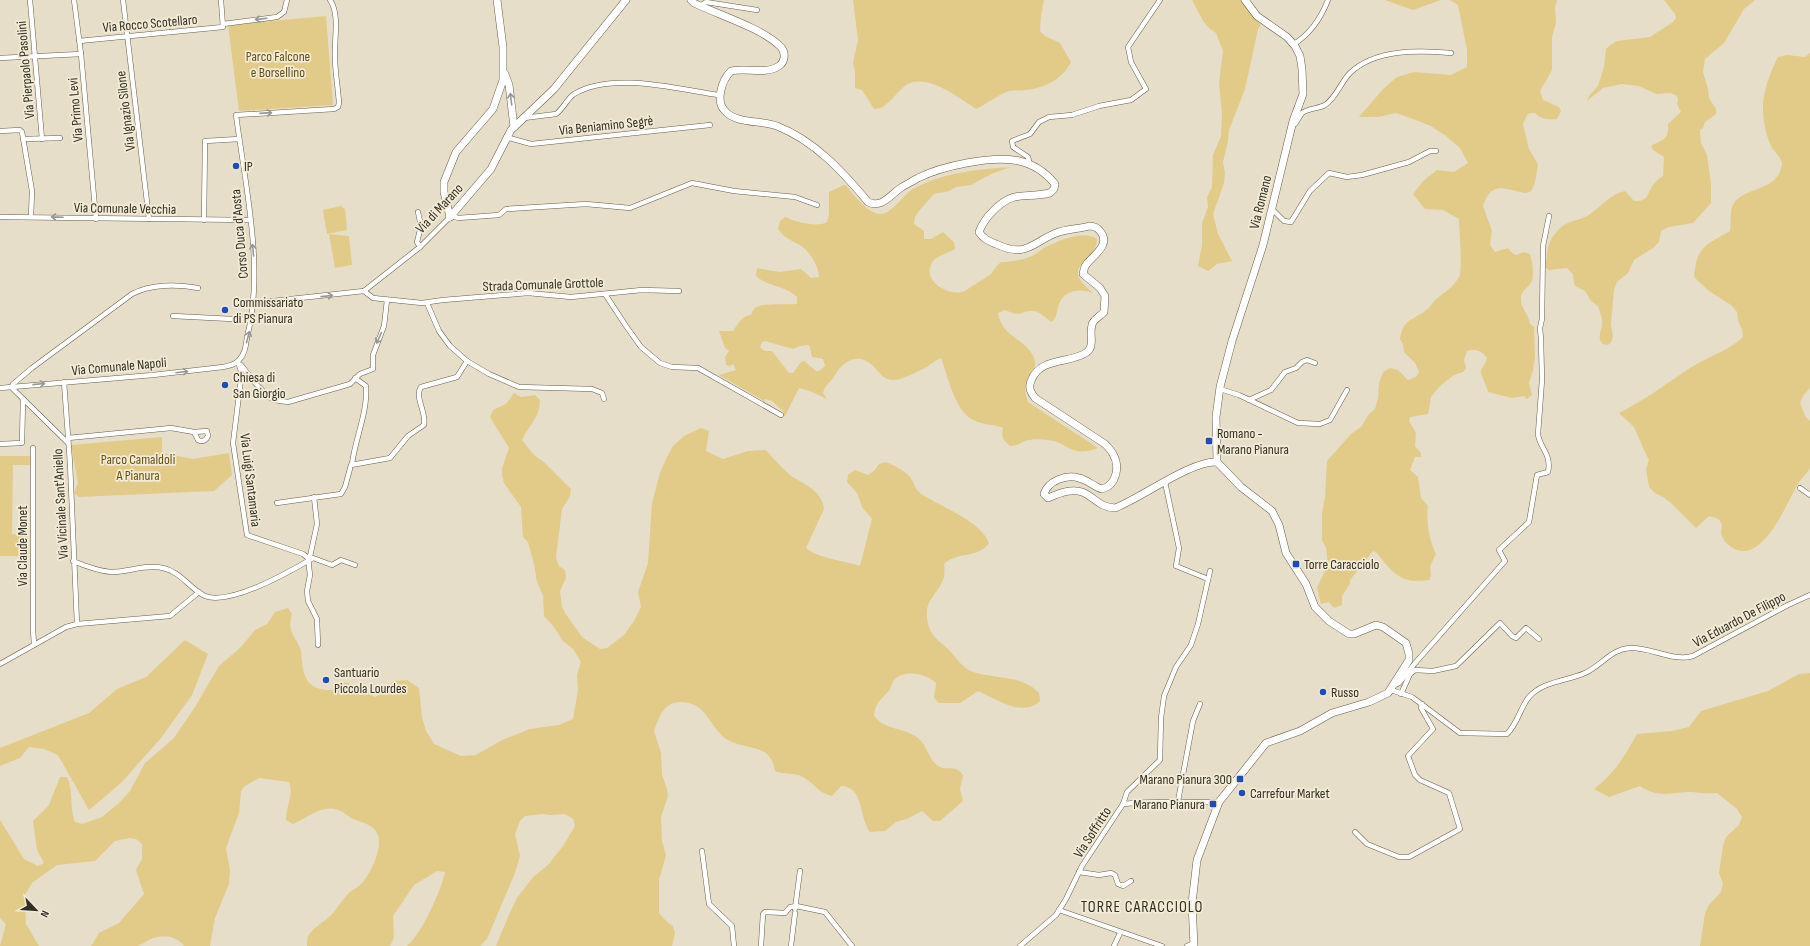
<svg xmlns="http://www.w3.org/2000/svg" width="1810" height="946" viewBox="0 0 1810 946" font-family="'Sofia Sans Condensed',sans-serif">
	<rect width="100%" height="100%" fill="#e6dec8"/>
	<g fill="#e2cb89" fill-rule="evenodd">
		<path d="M853,0H1044L1041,16L1040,31L1045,36L1060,43L1071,62C1063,79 1043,89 1025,90C1020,91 1014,90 1009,91C997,95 987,104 976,109C960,98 926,72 906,85C897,92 891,102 881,108L874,109L862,90L855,88V72L853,62L858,40Z"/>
		<polygon points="1192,0 1241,0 1261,25 1258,29 1252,57 1245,89 1229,130 1228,141 1223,162 1225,173 1224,183 1213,214 1218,234 1232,261 1217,264 1208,271 1198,266 1202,245 1202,223 1208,207 1207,197 1212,187 1213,155 1221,136 1222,115 1219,83 1223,51 1216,33 1210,29 1203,21"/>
		<polygon points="1385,0 1441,0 1413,10"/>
		<path d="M1450,0H1557L1555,8L1556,23L1552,37V70L1540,91L1543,100L1559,107L1561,111L1557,119C1549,120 1540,119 1535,113H1530L1527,115L1523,124L1529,149L1538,164L1535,183L1531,191L1526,193C1505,190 1492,179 1483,206L1492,231L1490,245L1495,252L1508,248L1512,253L1516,255L1524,252L1530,254C1532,261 1535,276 1531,283C1528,288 1521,290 1521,298C1520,308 1529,314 1530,324L1534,327L1535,357L1533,370L1529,383L1532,395L1527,399L1524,396L1512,398L1488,392C1487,386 1480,375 1481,370C1483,366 1486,363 1487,358C1482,351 1475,348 1467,351L1464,360L1466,368L1463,372L1454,375L1440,386L1431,397L1428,414L1410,417L1409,421L1416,433L1415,446L1421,453V457H1415L1410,470L1418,477L1421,498L1428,506C1426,522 1429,540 1436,554L1430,566L1431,576L1429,580C1407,583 1398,579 1384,562C1380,557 1378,553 1373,551L1350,580V584L1342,596V605L1334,608L1329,602L1321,604L1317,588L1328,564L1326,548L1322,540V513L1325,497L1327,461L1351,434L1362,426L1368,415L1375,409L1378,398L1379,383L1383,372L1390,368L1398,370L1408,380L1416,377L1419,372L1415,363L1404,352L1403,344L1400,339C1403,319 1412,321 1425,311C1429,308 1432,304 1435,300C1444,292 1453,288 1459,277C1463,269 1459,230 1459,219L1443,210L1425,209L1413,194L1423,181L1437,170L1454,172L1468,163L1460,148L1446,136L1431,126L1413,119L1396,113L1378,117H1359L1383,89L1397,77L1414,72L1451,75L1467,67V50L1458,5Z"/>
		<path d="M1664,0H1755L1744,9L1724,43L1705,59L1703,72L1708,89L1709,98L1716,109V114L1705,122L1703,128L1700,130L1701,143L1707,155L1711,184V203L1693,223L1669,227L1661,231L1659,242L1653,248L1634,260L1628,273L1617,282L1614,290L1611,324L1613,337L1611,342L1608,345L1603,344C1596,337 1602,331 1602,323C1602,317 1600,312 1598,306L1591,301L1585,291L1577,287L1574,284L1573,274L1567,268L1549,270L1545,267C1548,256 1546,245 1554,235C1568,217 1575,224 1590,214C1602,206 1610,194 1625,191L1634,201C1649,202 1647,193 1653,185C1656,181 1660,178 1663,176L1664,157L1653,150L1651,146C1664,139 1669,140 1668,124L1681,112L1677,104L1678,100L1677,96L1671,93L1656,94L1639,86L1622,84L1603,88L1587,101L1589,96L1598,86L1604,67L1606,49L1609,46L1617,41L1650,37L1673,22L1676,18L1675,14Z"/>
		<polygon points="326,16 333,105 239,111 228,25"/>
		<path d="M1810,53V388L1804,395L1800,403L1805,416L1810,421C1810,433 1810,456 1810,467C1809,472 1802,477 1799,482C1788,500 1766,559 1737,550C1730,548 1722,540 1721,533C1721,529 1723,525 1720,521C1718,518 1712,517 1709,516L1696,528L1670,502L1663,497L1655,493L1649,487L1646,469L1649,460L1645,452L1634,427L1619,413C1646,400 1669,381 1695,365C1710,356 1730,350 1743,337L1742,329L1738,321L1737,312L1731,305L1709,291L1694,277C1697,245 1705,246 1730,231C1731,224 1730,213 1732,207C1739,188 1771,192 1780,172C1781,170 1782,165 1782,163C1781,158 1775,152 1772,148C1768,140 1765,130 1764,121C1760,98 1768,77 1778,57L1787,55L1805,57Z"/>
		<path d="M1011,167L991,174L971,185L956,187L949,191L934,194L919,211L915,217L914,224L924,231V239H931L943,232L954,242L955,249C950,252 936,257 934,260C918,279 949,298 965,291C968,289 988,276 991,274C994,270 996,266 1001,262C1012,262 1023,260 1034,255C1039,252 1044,247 1050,245C1063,239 1085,230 1097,239C1096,266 1057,263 1093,293C1080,288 1064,290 1059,304C1056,311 1058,316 1052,322C1046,319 1040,311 1033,311C1018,311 1023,318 1005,310L998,313C1002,338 1026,338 1034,358C1040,375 1018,377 1028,402L1098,448C1069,459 1068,441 1047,440C1040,439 1031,439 1025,441C1019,444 1017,446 1010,446C1003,440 1001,437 1003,428C994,424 982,425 973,420C955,411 948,377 941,358C933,361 930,366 923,369C914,373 900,381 891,380C882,379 878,370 872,365C858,352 843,361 835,375C831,382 825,385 823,393L827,399L810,391L799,388L785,416L783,415L784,412L772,401L765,399L764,401L719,375L736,370L733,364L730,366L726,365L725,357L729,351L725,348L719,331H733C738,324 741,316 751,315C752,313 752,311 754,309C759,302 788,305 797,304V297C786,286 768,287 756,276L757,268L779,272L801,269L811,278L819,277C819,267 810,251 800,245C792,241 783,237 778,229L780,221L785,217C797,222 816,228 827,222L829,214V192L844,185H846C852,193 868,214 880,214C891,215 904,194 913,189C941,173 979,169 1011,167ZM765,341L793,349L800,346L808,345L810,347L812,357L823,359L825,366L819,371H816L804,361L801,362L793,373H789L772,351C767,351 763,352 760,347L762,342Z"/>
		<polygon points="341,206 345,209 347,230 327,234 323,210"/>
		<polygon points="329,234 349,236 352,265 335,268"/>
		<path d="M514,393L521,397L535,395L540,400C540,418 528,426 522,440L534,455L545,463L571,489L570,496L562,509L556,558L559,566L565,570L566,578L560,591L562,607L565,613L582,637L600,649L607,648L624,635L634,621L641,607L638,592L648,563L652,503L660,473L666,459L673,446L684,436L701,428L709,431L706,451L723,459L748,451L766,450C774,459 783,470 793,477C807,486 822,491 824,509L806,548C817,558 845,561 860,566L872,519L862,507L857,493L847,482L848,475L855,470L868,475L875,470L879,464L886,462C895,466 904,470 910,477C914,482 915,489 920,493C939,506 981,521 989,543C978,559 958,551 944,564C945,569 945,577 942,582C936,595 925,601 927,617C928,632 935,638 946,647C955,655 961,668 973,672C995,679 1023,675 1039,693L1040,701C1023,718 996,699 978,691L960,703H939L934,698L936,683C927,674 906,669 895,679C892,682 891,688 888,692C880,700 875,704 874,716C886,731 904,727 918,738C927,745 929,760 938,766C948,772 954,763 963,775L960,789L963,801L940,821H933L922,811L909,818L896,822L885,831L870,832C859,818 864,786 841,786L832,796C819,794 814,783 803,777C794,772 784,775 775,771C770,743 750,751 730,741C709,731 710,703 681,702C664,702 659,717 654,731L661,753L662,775L667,789L668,796L661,817L662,841L666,855L659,880V913L667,922L673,926L675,933L672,946H496L508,917L517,898L533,877L548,865L563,846L575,826L573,819L565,814L550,815L543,814L525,816L520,821L515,834L520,856L515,873L487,939L480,946H407C422,933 441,891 445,872L437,871L414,885L393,916L394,938L390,946H307C307,940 307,936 311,932C316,926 324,922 330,916C337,910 341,901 347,895C351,890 358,888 362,883C371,873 384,846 377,833C373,825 364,823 356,820C349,818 345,812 338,810C322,804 306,819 293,824L286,820C286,806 294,794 289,782L259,778L245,786L241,791L239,813L226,848L230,870L229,884L215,918L210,946H184C177,936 163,934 151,939C146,941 142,945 137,946C124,946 104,946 91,946L99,933L119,923L144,894L136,870L142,859V844L136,839L129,838L115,841L95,861L57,865L32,883L25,895L26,924L39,946H0L6,924L0,918V820L24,859L38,866L44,863L37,850L33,821L49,805L60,777H67C74,791 69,808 75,822L82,824L102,817L119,803L130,791L145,763L174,738L195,707L219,666L241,647L255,630L267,624L275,612L288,608L292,614C287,632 294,634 300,648C302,651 301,656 302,660C303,677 308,688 326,690C333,691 337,688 341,682L348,683L375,697L385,693L393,681L407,680L419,688L422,717L426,731L434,744L461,756L476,755L502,740L530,729L559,725L573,719L578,690L577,675L581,662L573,649L562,640L554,627L544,616L543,595L537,582L534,564L528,542L523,537L521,507L504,483L502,476V468L509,448L490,417L493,410L506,404Z"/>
		<polygon points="162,437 162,453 193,459 229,453 232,475 214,491 79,497 74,493 78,483 71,445"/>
		<polygon points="0,456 30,456 30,465 13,465 12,534 28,535 29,556 0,556"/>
		<polygon points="185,640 208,654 192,695 161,738 121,783 89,810 58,755 44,749 29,747 20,758 0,766 0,748 89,713 117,689 146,677"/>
		<path d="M1810,673V946H1700L1705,913L1709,905L1721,892L1723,884L1719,873L1723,846L1726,837L1739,825L1742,817L1737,809L1717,793C1708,794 1700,793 1692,792C1671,792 1659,799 1640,786L1609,797L1594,789C1616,772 1623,758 1637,734L1672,731L1689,727L1701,711L1768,691L1799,674Z"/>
	</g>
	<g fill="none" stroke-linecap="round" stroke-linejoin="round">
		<g stroke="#655e4b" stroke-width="5.5">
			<g id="street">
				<polyline points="30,0 42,139"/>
				<polyline points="74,0 81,54 96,219"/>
				<polyline points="123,0 149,219"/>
				<polyline points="700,6 706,2 757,10"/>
				<polyline points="223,24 277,17 284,12 287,0"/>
				<polyline points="79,41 223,27 221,0"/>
				<path d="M1294,44C1310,34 1321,18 1328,0"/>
				<polyline points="0,58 81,54"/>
				<path d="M524,118L556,114C563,109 567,99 574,94C612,71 677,89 718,95"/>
				<path d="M1295,124L1302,113C1309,108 1318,109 1325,105C1336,98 1341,82 1350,73C1375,49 1418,50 1451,53"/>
				<polyline points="0,131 20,130 22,132 32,191 31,217"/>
				<polyline points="506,137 531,144 710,125"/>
				<polyline points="24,139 60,138"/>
				<polyline points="1027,164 1029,161 1028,157 1013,147 1012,141 1030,134 1039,122 1049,117 1072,115 1099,106 1131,100 1146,89 1131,62 1128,47 1160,0"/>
				<polyline points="1272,209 1284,221 1291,222 1310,191 1329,173 1347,177 1362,175 1409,162 1430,151 1436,151"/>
				<polyline points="418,212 421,226 417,242 420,247"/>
				<polyline points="452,216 458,218 499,215 506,209 586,204 630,208 692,183 734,191 795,197 817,205"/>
				<polyline points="0,217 250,220"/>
				<polyline points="204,220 205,141 239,139"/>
				<polyline points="364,291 373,298 422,303 443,300 528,293 571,297 642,290 679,291"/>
				<polyline points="605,294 626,326 641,347 660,363 672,367 698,368 781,415"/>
				<polyline points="254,303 364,291 420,247 450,217"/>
				<polyline points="427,303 439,331 450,346 467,361 489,374 519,387 592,389 602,393 604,399"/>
				<polyline points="173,316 252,320"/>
				<polyline points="238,362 241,371 241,379 233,443 247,535 303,554 308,558 310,575 307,591 308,601 317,619 318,645"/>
				<polyline points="241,365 256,384 269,397 274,400 288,402 350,384 360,374 373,369 373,355 384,326 387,300"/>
				<polyline points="64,382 70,463 77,624"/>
				<path d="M0,388L153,375L223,367C229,366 235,365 239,360C245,354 246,345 247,337C265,270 245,184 236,115L334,109L338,107L339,103C338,86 334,67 335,50C335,34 339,13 330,0"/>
				<polyline points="1220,389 1239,395 1298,423 1320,424 1330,420 1347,390"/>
				<polyline points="1249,400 1271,390 1285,372 1296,368 1302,362 1307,360 1315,363"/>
				<path d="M68,438L171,428L194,432L207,431L208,436C206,441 202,442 198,440L194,432"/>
				<path d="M68,443L13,389L12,387L13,384L32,368L132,294C151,284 177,284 198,288"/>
				<polyline points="0,444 22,443 23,399"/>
				<polyline points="33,448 33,630 34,644"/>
				<path d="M352,464C355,439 368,412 366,386L355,378"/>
				<polyline points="1165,482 1179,548 1176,566 1208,579"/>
				<polyline points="1800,488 1810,495"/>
				<path d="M277,503L341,494L345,487L351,465L390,458L408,436L424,425C427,413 414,397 421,387L457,377L467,361"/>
				<path d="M73,561C85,566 99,571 111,572C128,572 147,564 163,568C179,571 189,587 203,595C227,608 291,571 313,558L332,565L341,560L355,565"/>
				<polyline points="309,561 317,524 314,497"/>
				<polyline points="0,664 66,627 77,624 170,616 199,592"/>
				<path d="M1393,686L1399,683L1416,662L1505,561L1499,550L1529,522L1537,475L1548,472C1552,454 1539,447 1538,434L1542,380L1541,339L1540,328L1542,319L1543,246L1549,216"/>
				<path d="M1391,690L1412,697L1460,733L1507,734C1518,723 1520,708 1529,697C1543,681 1567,681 1585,673C1601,666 1611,649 1630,648C1651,647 1673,662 1693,656L1788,605L1810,595"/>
				<polyline points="1401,694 1410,674 1415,670 1433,671 1456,666 1500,623 1512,636 1516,638 1526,628 1539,639"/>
				<polyline points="1178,801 1193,721 1200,704"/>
				<polyline points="1123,804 1127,792 1160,760 1161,718 1164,696 1176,667 1191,645 1198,624 1210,571"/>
				<polyline points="1355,832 1367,844 1399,857 1409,857 1460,829 1449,793 1420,780 1415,775 1408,756 1433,729 1421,708 1422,704"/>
				<polyline points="702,851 709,904 732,926 734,946"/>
				<polyline points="1079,872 1099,875 1111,873 1115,875 1118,884 1123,886 1131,881"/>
				<polyline points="795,909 800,871"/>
				<polyline points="1059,910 1162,946"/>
				<polyline points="761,946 763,914 765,912 785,913 790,907 796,906 825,912 852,946"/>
				<polyline points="791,946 795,913"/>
				<path d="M1020,946L1056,915L1066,899L1082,866L1123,804C1155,800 1187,803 1219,802"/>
				<polyline points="1114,946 1120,933"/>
				<polyline points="1187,946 1194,943"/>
			</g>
		</g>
		<g stroke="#655e4b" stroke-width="8">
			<g id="secondary">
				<path d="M691,0L694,3C719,15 762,28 781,47C786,53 785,62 779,66C766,75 745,67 731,71C722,80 715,101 725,111C736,124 762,120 777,126C815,141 843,172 868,202C882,209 891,194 902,187C907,184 913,181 918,178C942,166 993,155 1019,161C1033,164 1046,173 1055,184L1054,189L1050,193C1024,199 1015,189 993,211C987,217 982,224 979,232C983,239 989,241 996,244C1026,258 1030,244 1056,233C1066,229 1079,229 1089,226C1094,226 1097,227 1100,231C1112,245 1092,256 1086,265C1084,267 1084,271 1083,274L1100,288L1105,296L1104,312C1100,317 1093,319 1092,325C1089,334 1095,346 1087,352C1072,364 1040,356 1031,381C1028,388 1031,393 1035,398L1105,444C1108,447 1111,450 1113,454C1120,466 1117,485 1102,489C1094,487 1088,480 1079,478C1066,474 1048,481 1044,494L1048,498C1058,494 1071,488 1082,492C1095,497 1098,507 1115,508C1141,498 1192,460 1217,462"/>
				<polyline points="505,74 509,85 514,127"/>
				<polyline points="450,217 491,169 511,130 554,89 626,0"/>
				<polyline points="450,217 444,192 444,182 456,152 493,109 503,80 503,47 497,0"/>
				<polyline points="1194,946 1192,903 1197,860 1219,802 1266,743 1300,731 1332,713 1369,702 1388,693 1409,660 1409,654 1406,643 1383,627 1376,625 1354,634 1349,634 1329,621 1315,607 1306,584 1286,553 1279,525 1272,511 1241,487 1217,462 1216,417 1220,387 1232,341 1263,245 1293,121 1303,94 1302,69 1300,56 1295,46 1287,37 1257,16 1245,0"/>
			</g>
		</g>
		<use href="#street" stroke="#fff" stroke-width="4.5"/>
		<use href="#secondary" stroke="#fff" stroke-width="7"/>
	</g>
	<defs><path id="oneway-shaft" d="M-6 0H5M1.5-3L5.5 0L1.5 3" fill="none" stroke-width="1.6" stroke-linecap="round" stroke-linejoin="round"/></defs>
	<g stroke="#989793">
		<use href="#oneway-shaft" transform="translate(261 19) rotate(173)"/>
		<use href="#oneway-shaft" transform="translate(511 99) rotate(-97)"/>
		<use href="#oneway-shaft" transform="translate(266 113) rotate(-4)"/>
		<use href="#oneway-shaft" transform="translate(57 217) rotate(-178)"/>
		<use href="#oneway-shaft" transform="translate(253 250) rotate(-96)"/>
		<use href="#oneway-shaft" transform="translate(327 296) rotate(-6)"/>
		<use href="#oneway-shaft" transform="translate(248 337) rotate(-75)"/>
		<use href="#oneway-shaft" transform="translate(379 338) rotate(114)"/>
		<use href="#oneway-shaft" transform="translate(182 372) rotate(-7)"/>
		<use href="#oneway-shaft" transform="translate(39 384) rotate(-6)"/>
	</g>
	<g fill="#204cba" stroke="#f3ebd5" stroke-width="1.5">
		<circle cx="236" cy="166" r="4"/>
		<circle cx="225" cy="310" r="4"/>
		<circle cx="225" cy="385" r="4"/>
		<rect x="1205" y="437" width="8" height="8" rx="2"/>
		<rect x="1292" y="560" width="8" height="8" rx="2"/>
		<circle cx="326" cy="680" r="4"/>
		<circle cx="1323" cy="692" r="4"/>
		<rect x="1236" y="775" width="8" height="8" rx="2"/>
		<circle cx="1242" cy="793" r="4"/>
		<rect x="1209" y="800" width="8" height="8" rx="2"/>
	</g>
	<g text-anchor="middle" stroke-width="3.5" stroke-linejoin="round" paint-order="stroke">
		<g font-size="14" fill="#322f27" stroke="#f3ebd5">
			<text transform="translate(150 23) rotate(-5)" y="5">Via Rocco Scotellaro</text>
			<text transform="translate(25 70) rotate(-95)" y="5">Via Pierpaolo Pasolini</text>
			<text transform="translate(75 110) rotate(-95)" y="5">Via Primo Levi</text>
			<text transform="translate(125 111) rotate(-97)" y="5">Via Ignazio Silone</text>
			<text transform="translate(606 125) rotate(-6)" y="5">Via Beniamino Segrè</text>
			<text transform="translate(1260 202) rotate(-76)" y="5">Via Romano</text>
			<text transform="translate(125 208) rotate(1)" y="5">Via Comunale Vecchia</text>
			<text transform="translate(439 208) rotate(-47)" y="5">Via di Marano</text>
			<text transform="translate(239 234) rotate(-95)" y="5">Corso Duca d'Aosta</text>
			<text transform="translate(543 284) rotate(-2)" y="5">Strada Comunale Grottole</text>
			<text transform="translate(119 366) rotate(-5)" y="5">Via Comunale Napoli</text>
			<text transform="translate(251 480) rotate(83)" y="5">Via Luigi Santamaria</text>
			<text transform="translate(60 504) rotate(-93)" y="5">Via Vicinale Sant'Aniello</text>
			<text transform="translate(22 546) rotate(-90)" y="5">Via Claude Monet</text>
			<text transform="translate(1739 619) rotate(-28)" y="5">Via Eduardo De Filippo</text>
			<text transform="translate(1092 832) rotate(-57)" y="5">Via Soffritto</text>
		</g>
		<g font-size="14" fill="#625015" stroke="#f3ebd5">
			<text x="278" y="61">Parco Falcone<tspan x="278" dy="16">e Borsellino</tspan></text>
			<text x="138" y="464">Parco Camaldoli<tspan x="138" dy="16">A Pianura</tspan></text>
		</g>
		<g font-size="14" fill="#322f27" stroke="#f3ebd5" text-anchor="start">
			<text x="244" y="171">IP</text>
			<text x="233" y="307">Commissariato<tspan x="233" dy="16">di PS Pianura</tspan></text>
			<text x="233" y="382">Chiesa di<tspan x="233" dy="16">San Giorgio</tspan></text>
			<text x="1217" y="438">Romano -<tspan x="1217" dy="16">Marano Pianura</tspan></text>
			<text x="1304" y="569">Torre Caracciolo</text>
			<text x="334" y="677">Santuario<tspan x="334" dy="16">Piccola Lourdes</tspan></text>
			<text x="1331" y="697">Russo</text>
			<text x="1232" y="784" text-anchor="end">Marano Pianura 300</text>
			<text x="1250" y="798">Carrefour Market</text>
			<text x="1205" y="809" text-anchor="end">Marano Pianura</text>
		</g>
		<g font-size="16" letter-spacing="1" fill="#322f27" stroke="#f3ebd5">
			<text x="1142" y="912">TORRE CARACCIOLO</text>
		</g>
	</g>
	<g transform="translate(36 910) rotate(115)" stroke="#f3ebd5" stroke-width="3" paint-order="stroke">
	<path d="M0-3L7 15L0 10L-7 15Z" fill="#322f27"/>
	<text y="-6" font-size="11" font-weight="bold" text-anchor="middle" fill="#322f27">N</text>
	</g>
</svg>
